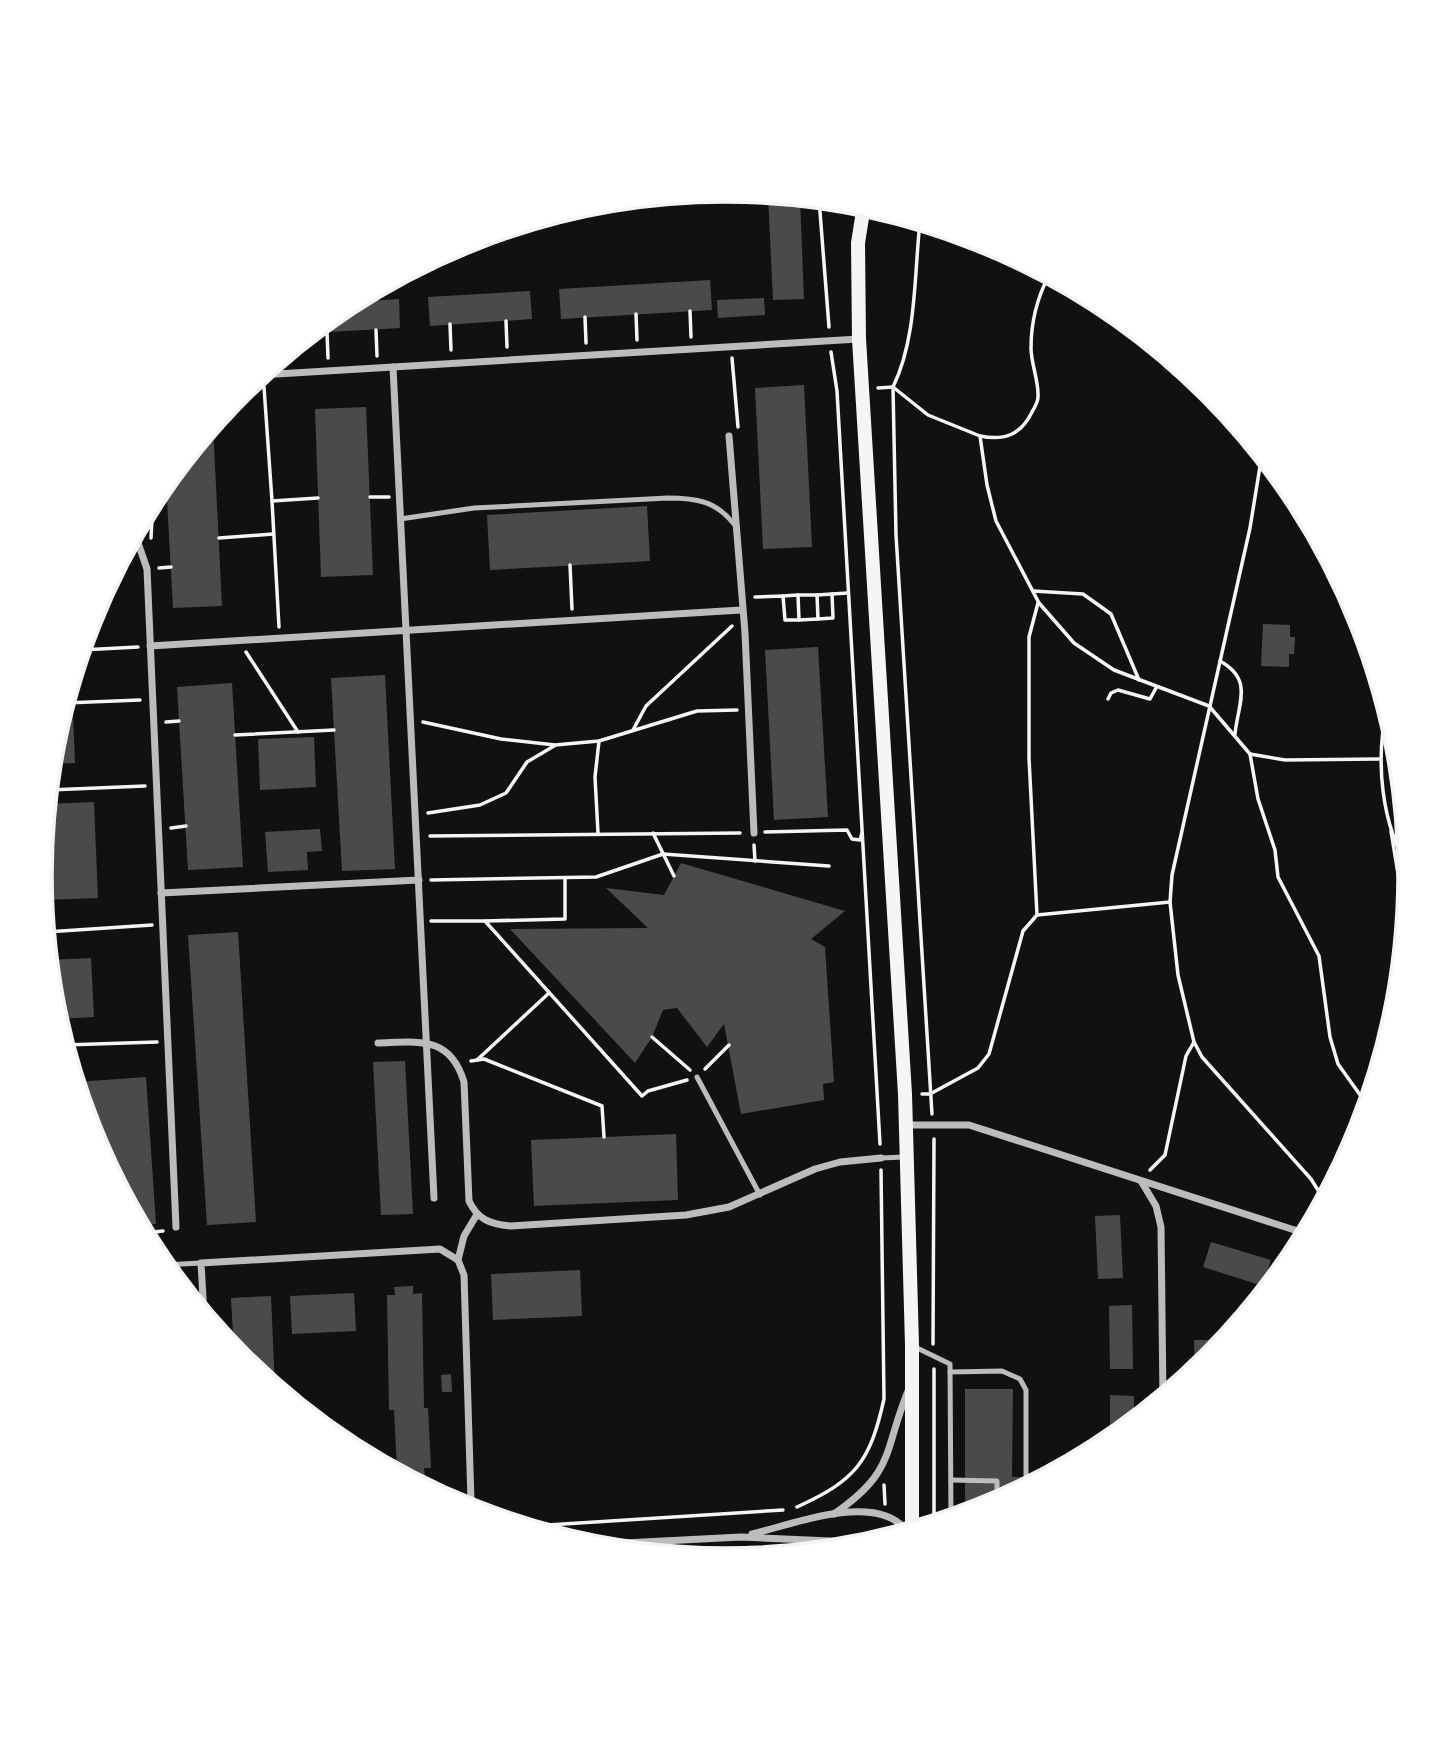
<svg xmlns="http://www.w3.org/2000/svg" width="1451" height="1751" viewBox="0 0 1451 1751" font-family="Raleway,sans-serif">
	<rect width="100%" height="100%" fill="#111"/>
	<g fill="#4a4a4a">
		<polygon points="768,196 800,198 804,299 773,300"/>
		<polygon points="710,280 712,310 561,319 559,289"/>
		<polygon points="530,291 532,319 430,326 428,297"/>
		<polygon points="764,298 765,315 718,318 717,300"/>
		<polygon points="399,299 400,328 311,333 352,302"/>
		<polygon points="804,385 812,547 763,549 755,388"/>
		<polygon points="366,407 373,575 321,577 315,409"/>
		<polygon points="213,426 222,606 173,608 166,482"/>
		<polygon points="647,506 650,561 490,570 487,515"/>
		<polygon points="1263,624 1290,625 1290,637 1295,637 1294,654 1289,654 1289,667 1261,666"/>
		<polygon points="818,647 828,817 774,820 765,650"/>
		<polygon points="385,675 395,869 342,871 331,678"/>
		<polygon points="232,683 243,867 188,870 177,687"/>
		<polygon points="73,714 75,763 51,764 62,715"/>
		<polygon points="314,737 316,787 260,790 258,739"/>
		<polygon points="94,802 98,898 43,900 40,876 47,804"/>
		<polygon points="320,829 322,851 307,852 308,870 268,872 265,832"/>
		<polygon points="681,863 845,911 811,939 825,947 834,1082 823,1084 824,1100 741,1114 724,1024 707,1047 677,1008 663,1010 652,1037 635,1063 510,929 648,928 606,888 664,895"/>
		<polygon points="238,932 256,1222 207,1225 188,935"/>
		<polygon points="91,958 94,1017 56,1019 49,960"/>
		<polygon points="405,1061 413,1214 381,1215 373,1062"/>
		<polygon points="146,1077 156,1224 139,1225 92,1137 76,1082"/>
		<polygon points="676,1134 678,1200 534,1206 531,1140"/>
		<polygon points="1120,1215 1123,1278 1098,1279 1095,1216"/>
		<polygon points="1211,1242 1271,1260 1263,1286 1203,1267"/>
		<polygon points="580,1270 582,1316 493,1320 491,1274"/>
		<polygon points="413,1286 413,1294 422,1293 424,1408 428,1408 431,1468 424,1468 425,1476 406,1477 406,1469 397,1469 394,1410 389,1410 387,1295 395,1295 394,1287"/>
		<polygon points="354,1293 356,1331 292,1334 290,1296"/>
		<polygon points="271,1296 275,1388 234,1352 231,1298"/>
		<polygon points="1132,1305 1133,1369 1110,1369 1109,1306"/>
		<polygon points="1194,1340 1222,1340 1222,1345 1210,1360 1195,1373"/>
		<polygon points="451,1374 452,1392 442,1392 441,1375"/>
		<polygon points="965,1389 1013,1389 1012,1477 1035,1477 1035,1484 974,1513 965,1513"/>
		<polygon points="1110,1395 1134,1396 1134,1422 1110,1442"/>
		<polygon points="361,1439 362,1454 338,1440"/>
	</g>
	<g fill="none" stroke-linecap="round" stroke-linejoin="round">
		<g stroke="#f5f5f5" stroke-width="3.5">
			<polyline points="819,199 829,327"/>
			<path d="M920,222C914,275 917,338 893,387L896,535L932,1114"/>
			<polyline points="690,311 691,337"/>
			<polyline points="636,314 637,340"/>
			<polyline points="585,317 586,343"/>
			<polyline points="506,321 507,347"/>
			<polyline points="450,324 451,350"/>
			<polyline points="376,330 377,356"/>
			<polyline points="327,332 328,358"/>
			<polyline points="831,352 837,391 880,1144"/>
			<polyline points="732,358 738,427"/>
			<polyline points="264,387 272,501"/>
			<polyline points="878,388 893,387 928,415 980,436 987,485 996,521 1039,603 1074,643 1114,670 1209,706 1250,754 1258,799 1275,850 1278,877 1319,956 1330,1037 1338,1064 1368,1106"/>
			<path d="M980,436C1004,441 1021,435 1032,412C1035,407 1038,402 1038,397C1039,381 1031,364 1031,348C1031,322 1037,298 1049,275"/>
			<polyline points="1262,454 1250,528 1172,875 1170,902 1178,975 1194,1042 1202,1057 1311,1179 1321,1195 1320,1209"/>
			<polyline points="370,497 389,497"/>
			<polyline points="151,538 153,500"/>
			<polyline points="219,538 273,534"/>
			<polyline points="570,565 572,609"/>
			<polyline points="159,568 171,567"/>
			<polyline points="1033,591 1083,594 1111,614 1139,680"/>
			<polyline points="817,595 832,594"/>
			<polyline points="783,596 798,595"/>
			<polyline points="755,597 783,596 785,620 799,620 798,595 817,595 818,619 833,618 832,594 848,593"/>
			<polyline points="799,620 818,619"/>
			<polyline points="279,627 272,501 318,498"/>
			<polyline points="81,650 138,647"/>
			<polyline points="246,652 298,732"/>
			<path d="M1220,661C1254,680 1238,703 1235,734"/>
			<polyline points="1108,699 1111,693 1118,690 1150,699 1156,688"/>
			<polyline points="65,703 140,700"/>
			<path d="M1387,708C1375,761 1381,824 1410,871"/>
			<polyline points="166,722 179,721"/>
			<polyline points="423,722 501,739 555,745 599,741 697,711 737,710"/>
			<polyline points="633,730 646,706 732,626"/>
			<polyline points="235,735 334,730"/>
			<polyline points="1250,754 1285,760 1379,759"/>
			<polyline points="49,790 145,786"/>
			<polyline points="428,813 480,805 506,793 527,762 554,746"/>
			<polyline points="171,828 186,826"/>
			<polyline points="1391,831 1406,923"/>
			<polyline points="765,832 847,830 852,839 860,840 862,833"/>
			<polyline points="598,833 595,777 599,741"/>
			<polyline points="653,833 674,876"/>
			<polyline points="430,836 740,833"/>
			<polyline points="754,845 755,861"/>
			<polyline points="565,879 565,919 485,921 642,1096 648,1091 687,1080"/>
			<polyline points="431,880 596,877 663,854 829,866"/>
			<polyline points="1037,915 1170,902"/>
			<polyline points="431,921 485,921"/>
			<polyline points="46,932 152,925"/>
			<polyline points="652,1037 690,1070"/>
			<polyline points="64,1045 157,1042"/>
			<polyline points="477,1060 549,993"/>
			<polyline points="471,1061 484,1059 602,1106 604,1137"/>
			<polyline points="705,1069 729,1045"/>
			<polyline points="922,1094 930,1094 978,1068 989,1054 1023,931 1037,915 1029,758 1029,637 1038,603"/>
			<polyline points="1150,1170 1165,1155 1186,1056 1194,1042"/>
			<polyline points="144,1233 163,1231"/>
			<polyline points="933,1344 934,1139"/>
			<polyline points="934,1369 934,1525"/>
			<polyline points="884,1485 885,1504"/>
			<path d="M797,1507C856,1480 870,1462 884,1399L881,1170"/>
			<polyline points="511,1523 512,1521 532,1526 783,1510"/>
		</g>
		<g stroke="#bcbcbc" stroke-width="5">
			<path d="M400,519L474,508L668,498C696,498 716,501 734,524"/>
			<polyline points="697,1077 760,1195"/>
			<polyline points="881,1158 904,1157"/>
			<polyline points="163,1265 201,1263"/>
			<polyline points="915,1347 950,1364 951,1520"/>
			<polyline points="950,1372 1002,1371 1020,1379 1026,1390 1026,1477"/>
			<polyline points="951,1480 997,1481 997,1504"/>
		</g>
		<g stroke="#bcbcbc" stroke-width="7">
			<polyline points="393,367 434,1198"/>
			<polyline points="260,375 859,339"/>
			<polyline points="729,436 745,633 754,833"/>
			<polyline points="135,534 147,569 176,1227"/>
			<polyline points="150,646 741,610"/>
			<polyline points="161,893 419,880"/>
			<path d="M378,1043C418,1042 450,1035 464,1082L469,1201C478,1220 490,1224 511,1226L686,1215L729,1207L815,1169L840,1162L881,1158"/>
			<polyline points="906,1125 969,1125 1307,1234"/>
			<polyline points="1141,1181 1156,1206 1161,1227 1163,1399"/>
			<polyline points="458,1260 464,1236 476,1216"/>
			<polyline points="204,1315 201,1263 440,1249 458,1260 464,1275 471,1501 477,1513"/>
			<polyline points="451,1502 471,1501"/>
			<path d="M834,1514C896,1471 883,1452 908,1391"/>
			<path d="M752,1534C794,1524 880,1490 908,1533"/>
			<polyline points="585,1545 741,1537 876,1543"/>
		</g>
		<polyline stroke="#f5f5f5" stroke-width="14" points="864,205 858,243 859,339 905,1094 912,1345 912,1532"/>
	</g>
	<path d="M0 0H1451V1751H0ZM52 875a673 673 0 1 1 1346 0a673 673 0 1 1-1346 0Z" fill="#fff" fill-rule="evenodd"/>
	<path fill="none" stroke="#f5f5f5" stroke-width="3.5" d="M52 875a673 673 0 1 1 1346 0a673 673 0 1 1-1346 0Z"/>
</svg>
